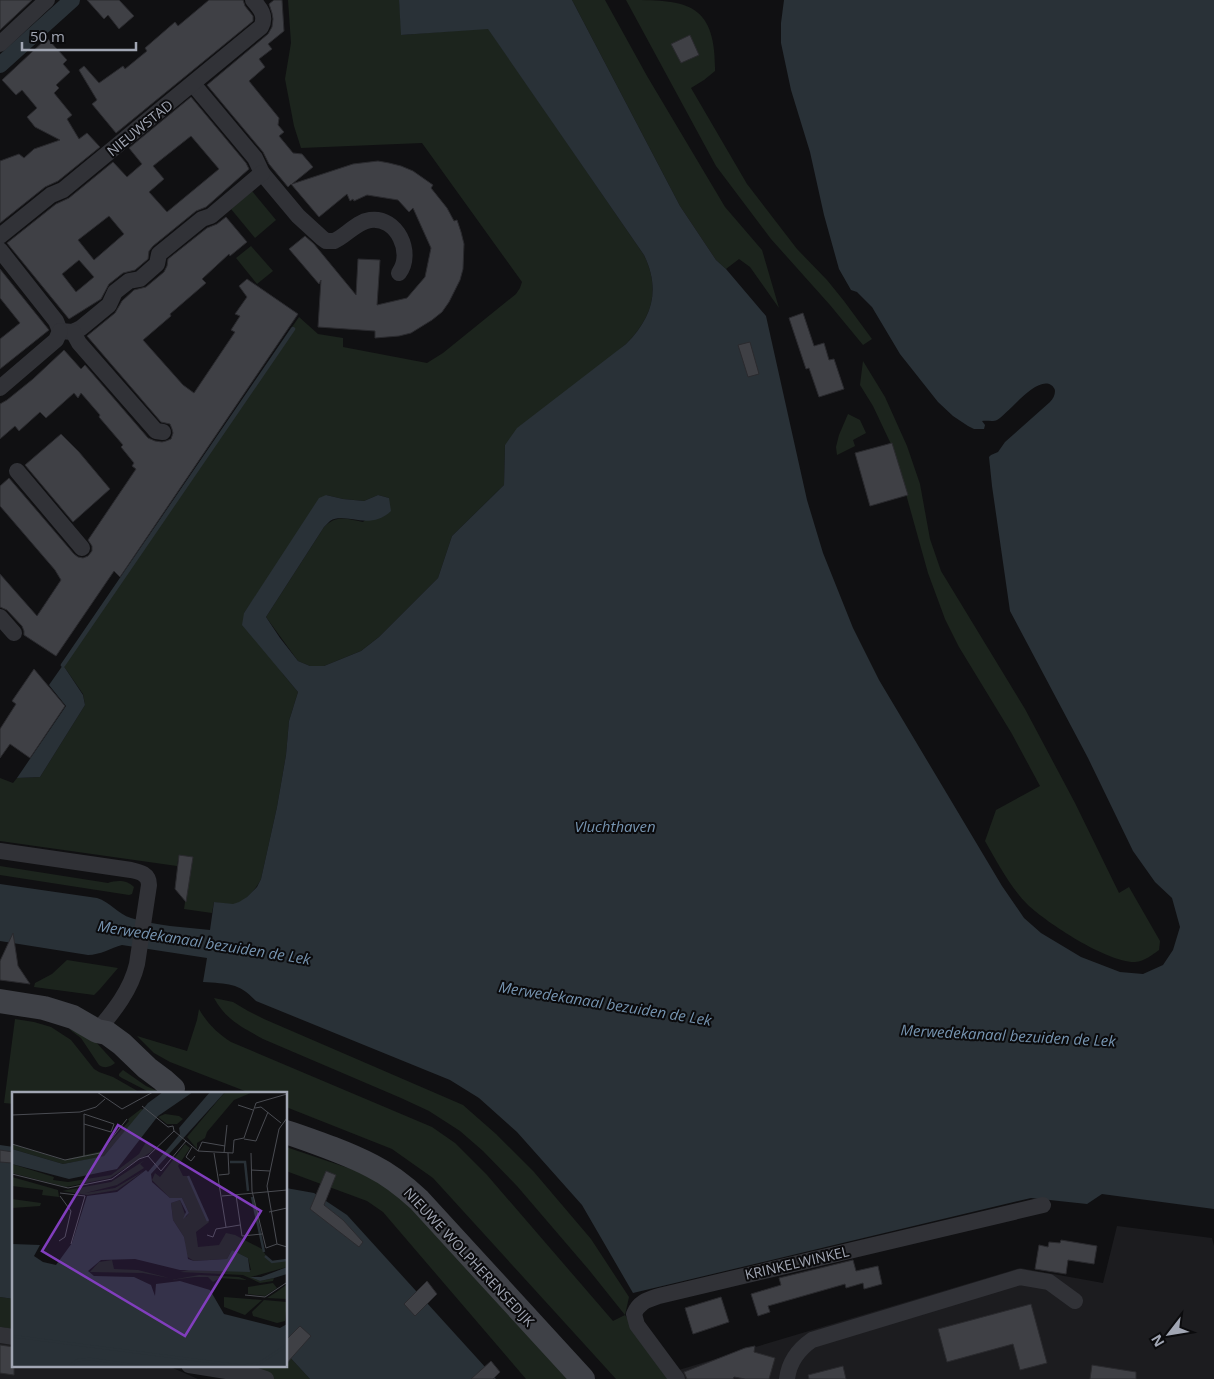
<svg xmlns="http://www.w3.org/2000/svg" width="1214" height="1379" viewBox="0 0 1214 1379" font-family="'Open Sans',sans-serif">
	<rect width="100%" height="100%" fill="#101012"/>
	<g fill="#1c1c1f">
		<polygon points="1117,1226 1212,1238 1214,1246 1214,1379 674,1379 672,1372 1020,1268 1103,1283"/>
		<polygon points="0,1330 14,1333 14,1365 166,1365 198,1379 0,1379"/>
	</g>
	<g fill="#1c241d">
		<path d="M288,0H399L402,35L488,28L644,255C661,290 652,318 626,344L505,445L504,485L452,536L438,578L379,637L361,651L324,666H310L298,661L266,617L324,527C337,514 347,519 363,522L389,498L378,495L364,501L343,499L326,495L244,613L283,674L298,692L289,721L286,755L277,807L261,879C256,889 246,901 235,904C228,905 220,903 214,902L212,913L184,909L192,857L179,855L177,866L0,841V778L13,783L17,778L40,777L85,705L83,694L63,665L90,628L295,329L292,327L299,317L318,334L343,338V347L427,363L443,353L516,294L520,288L522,282L422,143L301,148L294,126L285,79L291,43Z"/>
		<polygon points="572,0 605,0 647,76 725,207 762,250 779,308 750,267 739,259 726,269 716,260 680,206"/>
		<path d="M626,0C685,0 716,1 715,71L704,80L691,88L747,184L797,249L827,280L844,301L872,339L863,345L830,305L771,239L716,166Z"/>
		<polygon points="252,191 276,220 255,238 231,209"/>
		<polygon points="251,246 273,271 257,284 236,258"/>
		<path d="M863,361L885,397L907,446L920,484L930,539L941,571L1025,709L1075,803L1119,893L1129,887L1160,941L1159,950C1152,955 1145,961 1135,962C1108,963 1047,923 1028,905C1010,887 997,862 985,841L996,810L1040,786L1012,734L959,647L945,619L928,573L904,487L890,442L873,406L860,385Z"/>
		<polygon points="848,414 860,420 866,433 853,440 855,446 837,455 836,447 839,435"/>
		<path d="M0,866L108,883C117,880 127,880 134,887L132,894L129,895L0,875Z"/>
		<polygon points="67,960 118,968 100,989 94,995 34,987 35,983 52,974"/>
		<path d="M214,998L233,1002L248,1011L264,1019L463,1105L496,1134L534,1172L591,1239L629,1297L625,1315L669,1379H616L433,1178L392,1149L286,1107V1093H250L170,1062L154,1053L137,1036L187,1051L197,1020L199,1009C207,1023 217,1033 231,1042L432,1127L455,1143L487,1175L613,1321L625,1315L589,1270L517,1186L483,1151L460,1131L429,1111L401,1098L263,1039C242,1027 226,1020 214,998Z"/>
		<polygon points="15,1019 34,1022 51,1027 71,1040 94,1069 99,1072 113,1077 141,1093 14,1093 14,1104 4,1103"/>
		<path d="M69,1029L94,1040L115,1063C110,1067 105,1069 99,1065L81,1038Z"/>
		<polygon points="123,1070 146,1086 162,1093 151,1093 122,1078 119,1076 119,1074"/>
		<polygon points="286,1147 357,1171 375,1179 410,1204 569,1379 526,1379 383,1212 367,1201 286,1171"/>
		<polygon points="0,1297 14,1299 14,1329 0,1327"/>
		<polygon points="286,1353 310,1379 261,1379 212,1365 286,1365"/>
	</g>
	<g fill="#293137">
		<path d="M399,0H572L680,206L716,260L726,269L766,316L807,500L823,553L853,628L879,680L1002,886L1024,918L1041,933L1081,957L1120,972L1143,974L1163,965L1173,950L1180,927L1172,898L1155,882L1133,851L1088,758L1010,611L992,486L989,457L991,455L998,452L1005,442L1050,402C1053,399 1055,395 1055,391C1055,389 1053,386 1051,385C1036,376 1009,413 997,420C993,422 987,420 982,421L985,425L984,429H974L968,426L953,416L938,402L900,354L872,307L857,292L851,290L839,269L824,215L810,152L791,90L781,43V23L784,0H1214V1209L1102,1194L1087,1204L1031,1198L633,1293L582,1205L517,1132L479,1098L450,1080L256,1001C238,982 228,984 203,982L207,958L122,945C111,948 100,955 88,955L0,941V884L97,898C110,902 118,914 131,918C156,926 184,927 210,930L214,902L233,904L239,902L247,897L257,887L261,879L277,807L286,755L289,721L298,692L242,625L244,613L319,498L326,495L343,499L364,501L378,495L389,498L391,511C369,532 345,511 330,521C328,523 326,525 324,527L266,617L280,638L298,661L310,666H324L361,651L379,637L438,578L452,536L504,485L505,445L517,428L626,344C652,318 661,290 644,255L488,29L401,35Z"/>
		<polygon points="63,665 83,695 85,705 40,777 17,778 66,706 49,685"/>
		<polygon points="0,1145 14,1147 14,1299 0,1297"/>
		<polygon points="286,1188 314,1193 347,1215 496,1379 310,1379 286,1353"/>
	</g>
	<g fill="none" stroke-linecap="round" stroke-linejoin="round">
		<polyline stroke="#293137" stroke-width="4.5" points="63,665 293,329"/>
		<polyline stroke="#293137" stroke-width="16" points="0,65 72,0"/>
	</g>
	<g fill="#3f4045" stroke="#2a2a2e" fill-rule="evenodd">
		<polygon points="0,0 32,0 0,30"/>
		<polygon points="87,0 119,0 134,16 119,29 108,15 104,19"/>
		<polygon points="209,0 243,0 245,6 253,16 253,21 116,133 92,104 97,100 79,70 84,66 99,83 123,66 125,69 147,51 145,48 175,22 178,26"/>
		<polygon points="274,0 282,0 284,31 268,44 272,49 259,59 265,67 249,81 279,118 278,125 284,132 279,136 293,153 302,154 313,167 292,184 353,164 378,161 389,163 401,166 413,171 433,185 431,188 447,208 454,221 457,220 461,232 464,244 463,269 460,280 449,302 442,312 432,320 411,333 399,336 375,338 375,331 318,327 321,280 319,284 289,249 305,236 314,244 356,295 358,259 380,260 377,305 407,298 425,277 431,248 413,208 409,212 398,200 367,195 354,201 353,199 350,201 347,194 319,217 291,184 288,187 269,164 263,152 207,85 268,34 272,27 273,19 272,13 269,4"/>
		<polygon points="690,35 699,55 681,63 671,44"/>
		<polygon points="47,38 67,60 63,64 70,72 56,85 59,88 54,93 72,115 67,119 79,139 87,133 100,147 58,181 45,187 0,223 0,161 19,154 24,158 34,149 60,140 35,127 27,117 37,108 22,90 16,95 2,80"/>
		<path d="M191,97L246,163L249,169L206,207L196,211L153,246L149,251L148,259L135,270L123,273L109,284L101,299L69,319L7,243L56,204L69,198L113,162L127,177L142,164L129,148ZM191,136L219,169L167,212L149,192L164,179L153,166ZM109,216L124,234L94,260L78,240ZM79,260L94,277L76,292L62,274Z"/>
		<polygon points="226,217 247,242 230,256 229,254 202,279 206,283 170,314 171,316 143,340 183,385 194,393 235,332 231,330 240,316 235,314 247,297 239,286 247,279 298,314 120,577 114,571 56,656 24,635 24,631 22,626 7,610 0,607 0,574 37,616 61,580 55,570 0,506 0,486 9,478 74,554 78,557 83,558 88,556 92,551 92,546 88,540 136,469 132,466 134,463 121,447 123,445 99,417 100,415 81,393 78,398 74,393 46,418 40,412 19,431 15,426 0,439 0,404 7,400 33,379 64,350 81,369 85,365 148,438 155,441 162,442 166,441 171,439 173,433 172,429 170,424 161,422 87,336 115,313 122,301 134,290 146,287 164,272 167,266 168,259 207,228 217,224"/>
		<polygon points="0,269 49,330 0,369 0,339 20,323 0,298"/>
		<polygon points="803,313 814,346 824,343 829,360 834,359 844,389 819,397 809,368 806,369 789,318"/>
		<polygon points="750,342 759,374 748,377 738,345"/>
		<polygon points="61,434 79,452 110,489 73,522 25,465"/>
		<polygon points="892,443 908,495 870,506 855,453"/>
		<polygon points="34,669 65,706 30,758 10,744 0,758 0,729 16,704 12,701"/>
		<polygon points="179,855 193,857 186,902 175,889"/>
		<polygon points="13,933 18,966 30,984 0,980 0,961"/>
		<polygon points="0,1150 13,1152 12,1163 0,1162"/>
		<polygon points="326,1171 336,1175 324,1205 343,1220 363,1242 359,1247 310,1209"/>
		<polygon points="1061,1240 1097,1246 1094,1264 1068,1260 1066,1274 1035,1269 1039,1245 1048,1247 1049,1242 1060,1243"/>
		<polygon points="853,1260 856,1271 878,1266 882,1284 864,1289 863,1283 846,1288 845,1284 768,1306 770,1312 758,1316 751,1294 781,1285 779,1278"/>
		<polygon points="427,1281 437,1294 415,1316 404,1304"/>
		<polygon points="721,1297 729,1322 693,1334 685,1308"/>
		<polygon points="1031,1304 1047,1363 1020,1370 1013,1344 947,1362 938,1329"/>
		<polygon points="300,1326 311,1336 286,1364 286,1340"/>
		<polygon points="0,1345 14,1347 14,1375 0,1373"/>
		<polygon points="755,1346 754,1352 775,1358 769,1379 745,1379 734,1377 733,1379 687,1379 684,1372 745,1348"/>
		<polygon points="491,1361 500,1372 493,1379 471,1379"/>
		<polygon points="1092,1365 1136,1372 1136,1379 1090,1379"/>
		<polygon points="843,1366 846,1379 809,1379 808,1375"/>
	</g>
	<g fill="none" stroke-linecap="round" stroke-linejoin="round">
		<g stroke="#313237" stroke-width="16">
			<polyline points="0,44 47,0"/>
			<path d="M193,84L255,158L262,173L298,216L322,238L326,241H334C346,236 356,222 370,220C397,216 414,253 399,273"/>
			<path d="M0,236L51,195L63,190L261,27C267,16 260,8 253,0"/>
			<polyline points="0,250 56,321 60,331"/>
			<polyline points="60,331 73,332 81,328 109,305 115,292 129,281 140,279 157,264 159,254 202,219 211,216 262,173"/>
			<polyline points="73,332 79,343 156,431 163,432"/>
			<polyline points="0,388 56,340 60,331"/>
			<polyline points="17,471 82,548"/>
			<polyline points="0,617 14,633"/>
			<path d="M0,851L131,870C140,872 149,874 149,885L137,964C131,990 114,1011 97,1031"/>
			<polyline points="0,1335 14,1337"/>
			<polyline points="189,1365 257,1376 266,1379"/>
			<path d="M677,1379L637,1325L634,1314C639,1302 647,1300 659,1296L1043,1205"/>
			<path d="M787,1379C789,1362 799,1349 812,1340L1020,1277L1049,1282L1075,1301"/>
		</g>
		<g stroke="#3f4147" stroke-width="24">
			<polyline points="0,1001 44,1008 57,1012 73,1017 97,1031 107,1033 122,1044 147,1068 163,1080 173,1089"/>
			<path d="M286,1132C315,1142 345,1152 372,1166C390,1175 405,1187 419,1200L583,1379"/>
		</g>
	</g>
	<g text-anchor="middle" stroke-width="4" stroke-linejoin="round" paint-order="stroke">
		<g font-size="14" fill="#a1a6b3" stroke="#0b0b0d">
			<text transform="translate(140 128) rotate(-39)" y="5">NIEUWSTAD</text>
			<text transform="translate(469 1257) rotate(47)" y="5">NIEUWE WOLPHERENSEDIJK</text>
			<text transform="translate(797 1263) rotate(-13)" y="5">KRINKELWINKEL</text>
		</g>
		<g font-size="15" font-style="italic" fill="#7694b0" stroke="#0b0b0d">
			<text x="615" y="832">Vluchthaven</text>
			<text transform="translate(204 943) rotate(9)" y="5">Merwedekanaal bezuiden de Lek</text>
			<text transform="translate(605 1004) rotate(9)" y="5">Merwedekanaal bezuiden de Lek</text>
			<text transform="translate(1008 1036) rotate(3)" y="5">Merwedekanaal bezuiden de Lek</text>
		</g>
	</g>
	<g transform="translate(12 1092)">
		<rect width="275" height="275" fill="#101012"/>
		<path d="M213,0H241L222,8L195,40L193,46L185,51V57L175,45ZM129,17L132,18L92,64L84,66L51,72L0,57V52L51,68L90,59L117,29L116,27ZM153,22L167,24L171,27L165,32H155L146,25ZM134,50L142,57L139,60L98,86L54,95L0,81V72L42,85L41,88L56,90L99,83L127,62ZM173,52L178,56L166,74L171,84H176L197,130L184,140L186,155L207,153L214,141L223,143L250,157L258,170L275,168V175L239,185L248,189L262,186L261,189L248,191L231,183L168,180L185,176L239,178L236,166L220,158L215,167L182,169L174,164L172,145L161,128L159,111L168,108L174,125L177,121L170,106H158L140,88L143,81L148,85ZM133,68L128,72L132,76L105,93L73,101L103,96L132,79L105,98L75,103L50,99L99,90ZM0,85L46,98L47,105L30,103L31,98L0,94ZM0,107L29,111L28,114L0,116ZM100,168L102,177L126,178L157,186L131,181L78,180L87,170ZM187,183L227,185L235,188L208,186L201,190L196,185H183L159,188ZM261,191L265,196L253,204L236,202V195ZM274,193L275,207L255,206L263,201ZM212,205L250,208L233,223L212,215ZM252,208L275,210L273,229L265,231L241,224L240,220Z" fill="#1c241d"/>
		<path d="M151,0H181L146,24L105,77L57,87L0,72V57L51,72L92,64L136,11ZM198,0H213L139,82L140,90L158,106H170L177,121L171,127L174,120L168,108L159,111L161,128L172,145L176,167L182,169L215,167L220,158L236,166L238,180L168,178L123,167L89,168L76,179L82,184L122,185L139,193L143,204L144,192L168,189L198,198L212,222L268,236L275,232V275H0V152L28,153L22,164L31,170L44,173L60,151L75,104L105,100L134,78L136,80L168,42L167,36ZM275,175V182L262,186L248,189L238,185H249Z" fill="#293137"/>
		<path fill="none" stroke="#293137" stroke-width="2.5" d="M218,70H233L236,99M176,84L196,129M240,105L252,160M253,164L260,170L275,168M0,244L230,274L248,271L275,253M56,275L66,268L78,267L135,275"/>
		<path fill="none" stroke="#4a4c52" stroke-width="1" d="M85,0L110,17L141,0M226,13L241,18M130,14L156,35M243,16L249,15L269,31M72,22V64M0,23L68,20L84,15L93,7M72,32L99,40L102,32L72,22M156,35L161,34L162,39L186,59L221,61L222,48L232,46L244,11L275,2M232,47L244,49L256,20M0,52L53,68L88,61L115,27M180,55L174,65L179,69L183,64M186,59L190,50L213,54M202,61L214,135M212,61L215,33M239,61L240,99L254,156L265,152L275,155M136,64L149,79L174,49M135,65L162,39M239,78L258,79M0,82L56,96L100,87L127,67L136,64M207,83L217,82L216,61M48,101L73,104L59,152M224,103L230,144L250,142M210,104L275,98M257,120L275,116M195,143L201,145L204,137L228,133M47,149L53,145L59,119L48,104M265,152L255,94L267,37L275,26M233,203L253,205L274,191"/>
		<path fill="#813ebd" fill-opacity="0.15" stroke="#813ebd" stroke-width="2.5" d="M106,33L249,119L173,244L30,159Z"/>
		<rect width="275" height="275" fill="none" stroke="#a1a6b3" stroke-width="2.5"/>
	</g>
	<g transform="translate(1169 1334) rotate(239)" stroke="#0b0b0d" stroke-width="4" paint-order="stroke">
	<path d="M0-4L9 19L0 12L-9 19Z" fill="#a1a6b3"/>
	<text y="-8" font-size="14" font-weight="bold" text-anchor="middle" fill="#a1a6b3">N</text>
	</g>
	<path d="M22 42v8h114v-8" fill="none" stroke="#a1a6b3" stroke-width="2.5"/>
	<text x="30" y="42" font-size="15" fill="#a1a6b3" stroke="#0b0b0d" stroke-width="4" paint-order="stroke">50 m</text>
</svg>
